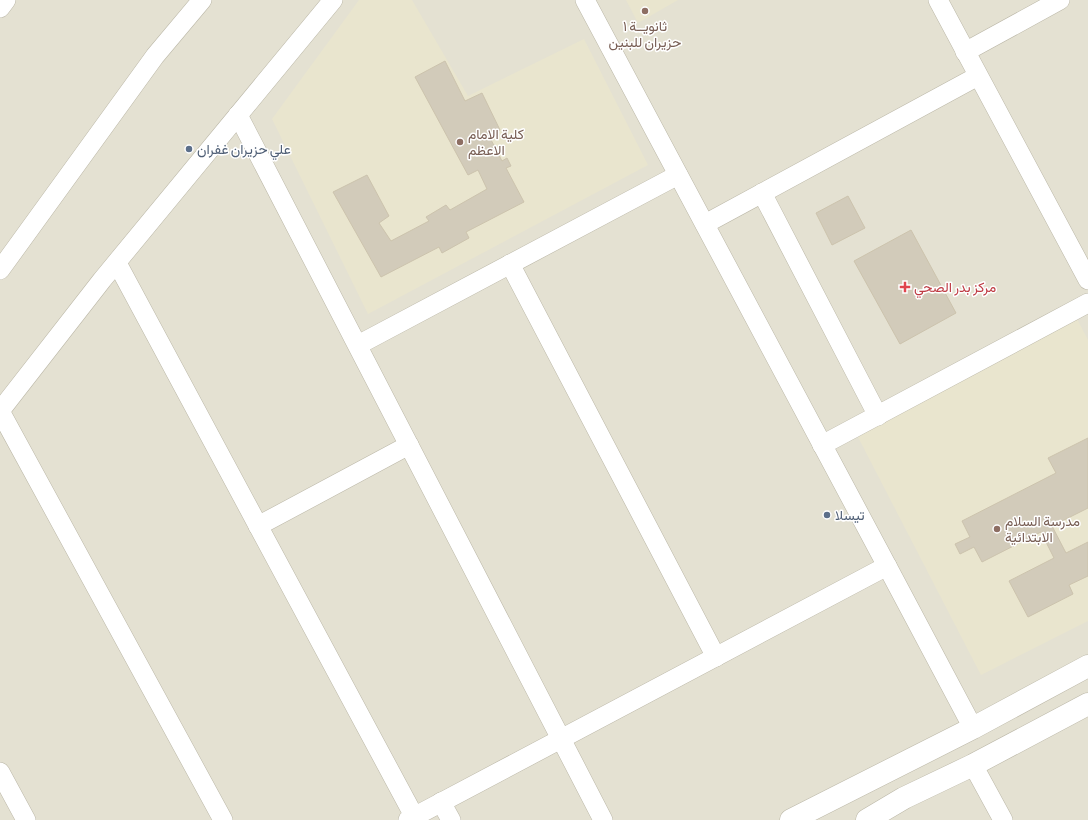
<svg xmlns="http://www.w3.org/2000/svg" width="1088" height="820" viewBox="0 0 1088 820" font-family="'Alegreya Sans',Vazirmatn,sans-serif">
	<rect width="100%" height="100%" fill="#f1eee4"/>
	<rect fill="#e4e1d2" x="0" y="0" width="1088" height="820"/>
	<g fill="#e9e5ce">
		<polygon points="359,0 412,0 468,96 584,39 648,165 368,314 272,119"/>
		<polygon points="626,0 678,0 638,23"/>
		<polygon points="1076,317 1088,340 1088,621 981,675 858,437"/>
	</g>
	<g fill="#d2cbba" stroke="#ccc3ad">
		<polygon points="445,61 465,101 482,93 500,130 489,136 502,161 507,158 511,166 506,168 524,202 466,232 469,238 442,253 439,247 381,277 333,192 367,175 389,216 379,223 391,241 429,221 426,217 446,205 450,210 487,189 478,170 468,175 415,77"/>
		<polygon points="848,196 865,228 832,245 816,213"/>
		<polygon points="911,230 956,313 900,344 854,261"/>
		<polygon points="1088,438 1088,508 1052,526 1066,553 1088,542 1088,576 1069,585 1073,594 1028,617 1009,581 1054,558 1041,532 982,562 974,547 960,554 955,544 970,537 962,521 1056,473 1048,458"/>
	</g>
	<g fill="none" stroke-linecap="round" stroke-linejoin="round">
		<g stroke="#bbb7a7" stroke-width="20">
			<g id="minor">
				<polyline points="585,0 887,566"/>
				<polyline points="938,0 1088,280"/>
				<polyline points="0,8 6,0"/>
				<polyline points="965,52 1060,0"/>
				<polyline points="238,115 603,820"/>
				<polyline points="762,193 878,416"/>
				<polyline points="705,224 978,76"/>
				<polyline points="117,263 414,816"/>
				<polyline points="510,264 716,657"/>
				<polyline points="0,270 155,56 202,0"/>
				<polyline points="358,345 678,175"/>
				<polyline points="0,411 102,280 333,0"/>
				<polyline points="0,411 223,820"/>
				<polyline points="822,445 1088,303"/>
				<polyline points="258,526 409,445"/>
				<polyline points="973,765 1003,820"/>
				<polyline points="0,772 26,820"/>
				<polyline points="441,802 451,820"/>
				<polyline points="408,820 887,566 973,728"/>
			</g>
		</g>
		<g stroke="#bbb7a7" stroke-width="23">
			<g id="tertiary">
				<polyline points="791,820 973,728 1088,666"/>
				<polyline points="867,820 904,798 973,765 1088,704"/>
			</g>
		</g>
		<use href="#minor" stroke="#fff" stroke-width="19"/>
		<use href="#tertiary" stroke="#fff" stroke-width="22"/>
	</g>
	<g fill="#8d6e63" stroke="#fff" stroke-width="1.5">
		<circle cx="645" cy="11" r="4"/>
		<circle cx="460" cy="142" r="4"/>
		<circle cx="997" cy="529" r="4"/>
	</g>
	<g fill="#5c6f8a" stroke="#fff" stroke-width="1.5">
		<circle cx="189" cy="149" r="4"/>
		<circle cx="827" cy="515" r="4"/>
	</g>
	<path fill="#e0444e" stroke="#fff" stroke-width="1.5" d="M903 281h4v4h4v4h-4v4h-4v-4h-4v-4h4z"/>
	<g text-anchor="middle" stroke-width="3" stroke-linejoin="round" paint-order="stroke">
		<g font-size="14" fill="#785e54" stroke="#fff" text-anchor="start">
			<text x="645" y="31" text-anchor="middle">ثانويــة ١<tspan x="645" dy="16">حزيران للبنين</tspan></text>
			<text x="468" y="139">كلية الامام<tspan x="468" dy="16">الاعظم</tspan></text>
			<text x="1005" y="526">مدرسة السلام<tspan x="1005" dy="16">الابتدائية</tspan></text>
		</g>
		<g font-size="14" fill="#4e5e75" stroke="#fff" text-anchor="start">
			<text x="197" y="154">علي حزيران غفران</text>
			<text x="835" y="520">تيسلا</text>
		</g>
		<g font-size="14" fill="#be3a42" stroke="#fff" text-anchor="start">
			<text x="914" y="292">مركز بدر الصحي</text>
		</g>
	</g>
</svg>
